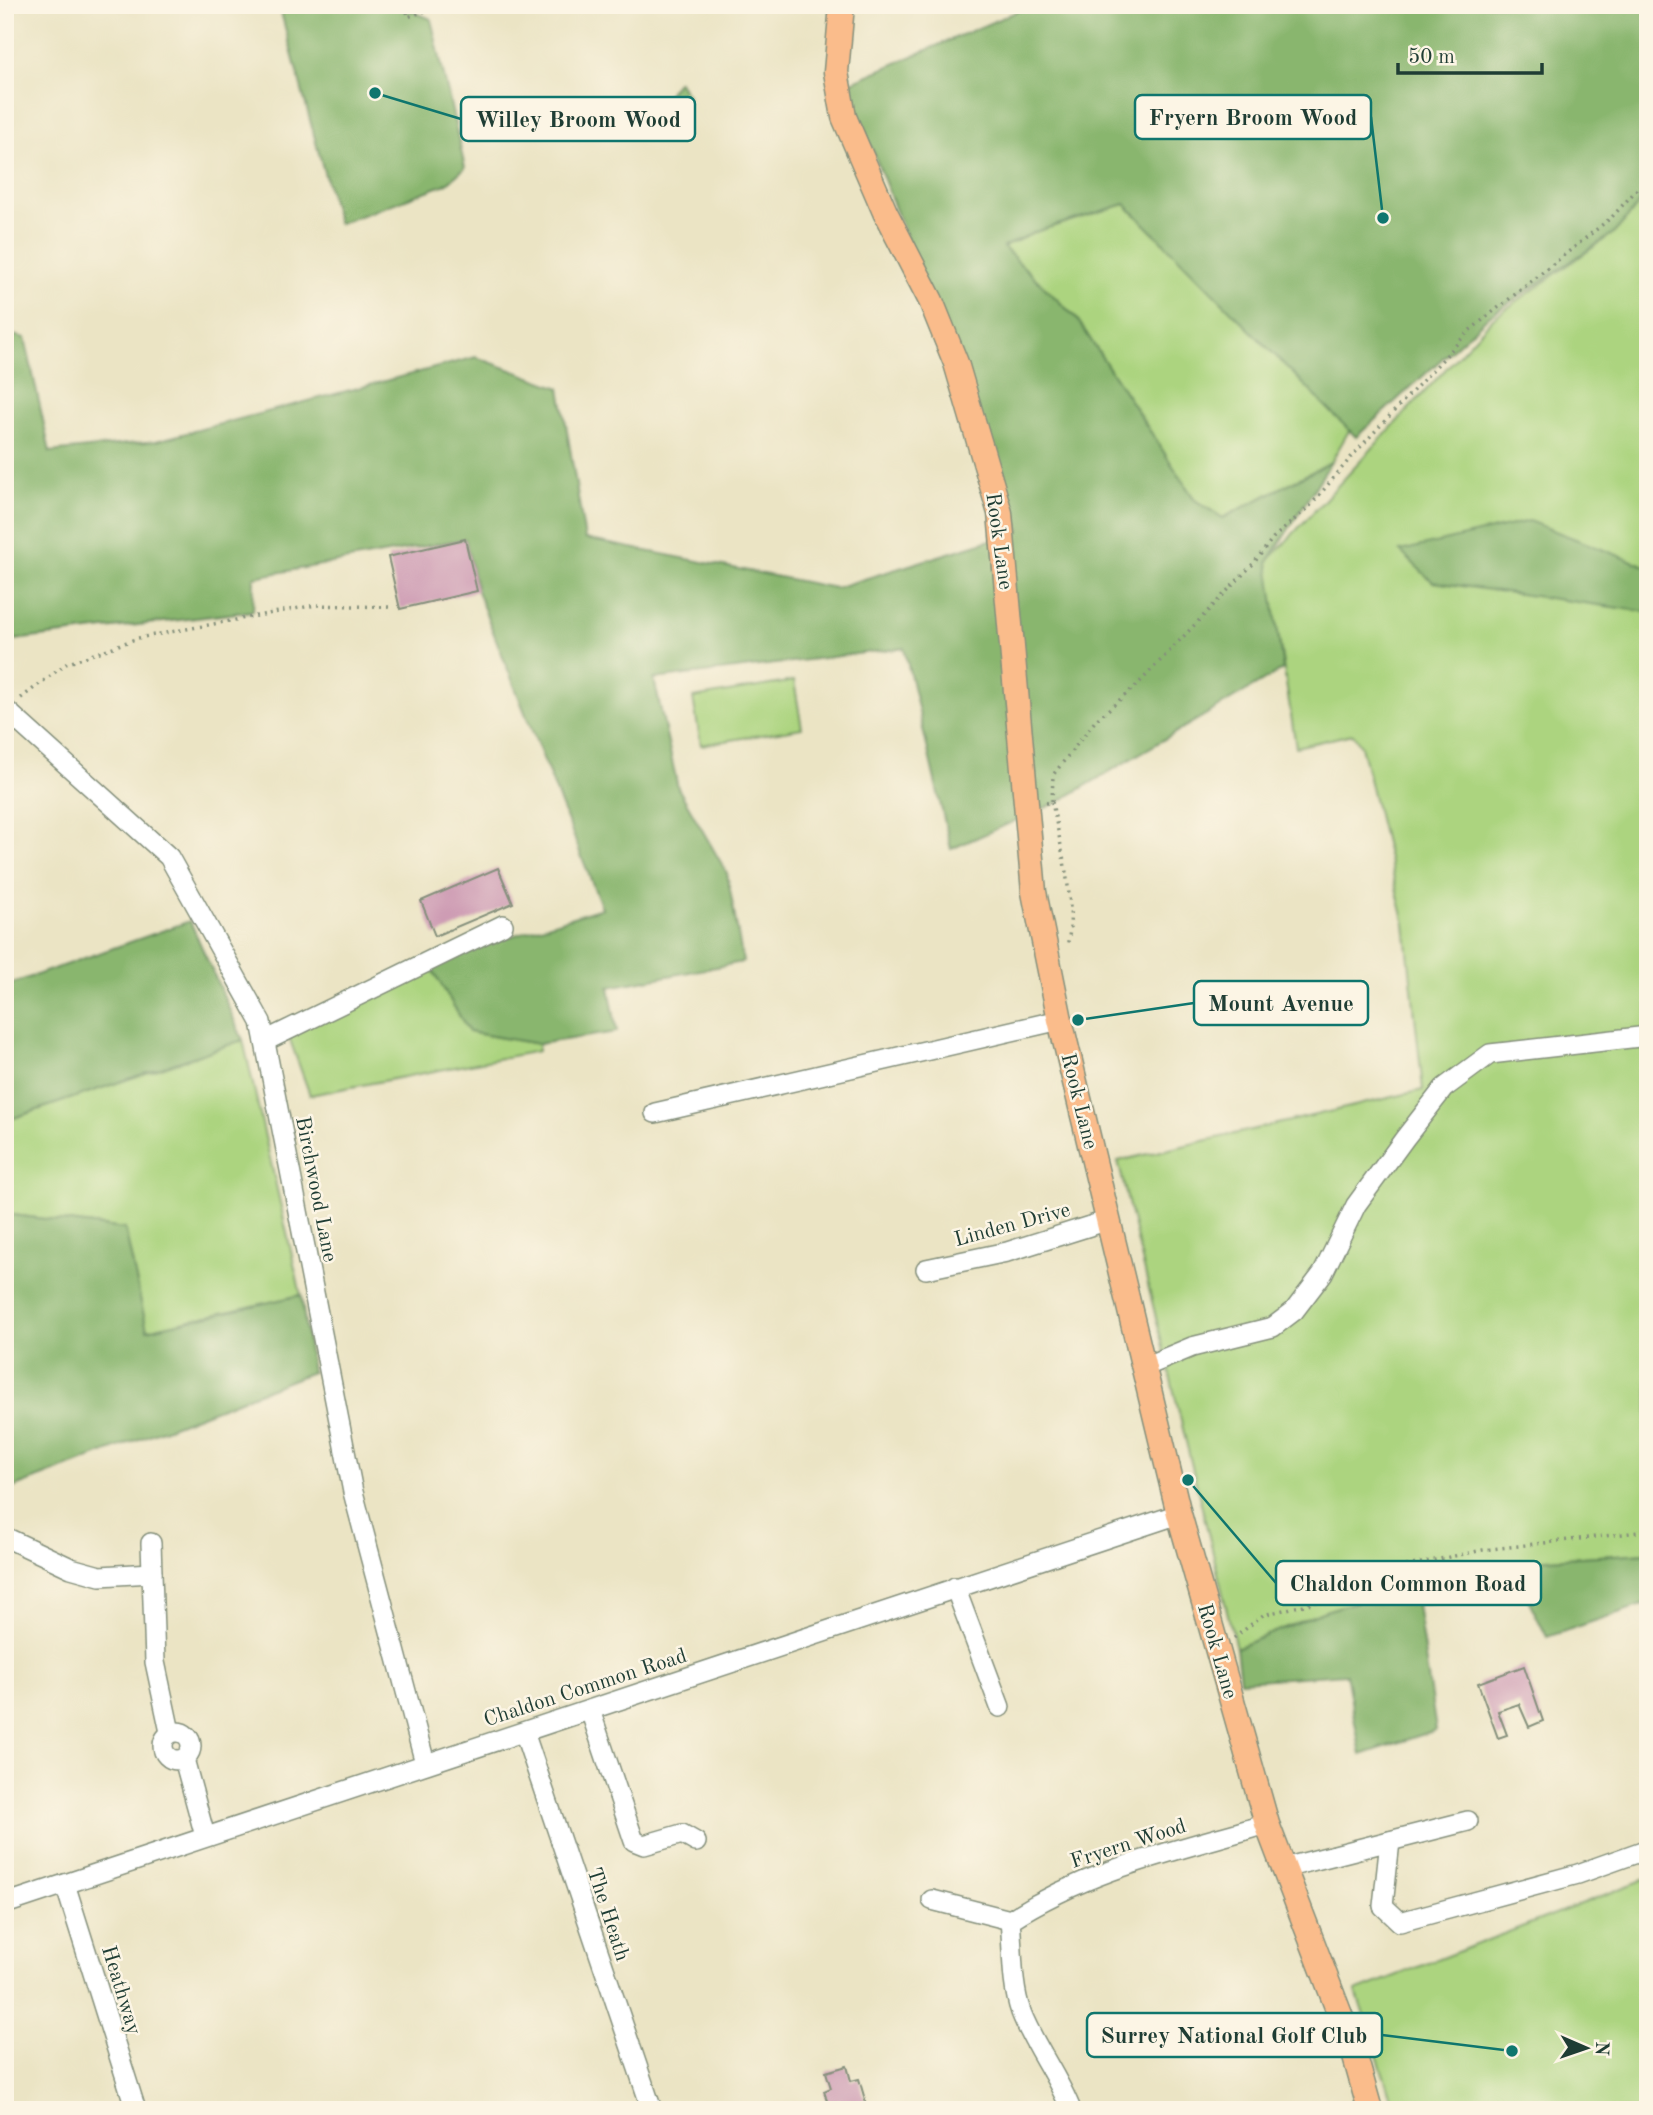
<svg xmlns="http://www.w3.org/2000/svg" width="1653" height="2115" viewBox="0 0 1653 2115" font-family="'Old Standard TT',serif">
	<rect width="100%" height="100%" fill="#fcf5e5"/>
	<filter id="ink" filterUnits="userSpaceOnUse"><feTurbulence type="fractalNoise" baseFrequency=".0143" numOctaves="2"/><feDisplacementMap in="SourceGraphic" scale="14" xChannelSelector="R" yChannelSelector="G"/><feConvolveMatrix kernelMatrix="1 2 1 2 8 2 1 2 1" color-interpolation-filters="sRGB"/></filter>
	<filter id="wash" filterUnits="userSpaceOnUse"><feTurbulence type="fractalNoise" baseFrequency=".00686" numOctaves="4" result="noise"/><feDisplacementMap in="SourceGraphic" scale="28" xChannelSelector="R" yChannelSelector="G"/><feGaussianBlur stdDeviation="1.57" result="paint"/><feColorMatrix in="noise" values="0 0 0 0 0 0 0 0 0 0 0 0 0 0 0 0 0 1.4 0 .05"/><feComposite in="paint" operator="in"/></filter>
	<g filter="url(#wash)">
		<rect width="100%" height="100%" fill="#ebe4c4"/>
		<g fill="#acd47f" stroke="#66885a" stroke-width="2">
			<polygon points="1648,194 1648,1553 1495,1562 1325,1611 1236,1648 1118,1161 1423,1090 1405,924 1361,746 1353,734 1296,747 1267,562 1493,318 1615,232"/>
			<polygon points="1125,204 1350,429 1331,462 1223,518 1195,500 1077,319 1003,247 1038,231"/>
			<polygon points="794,681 802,728 701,745 693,698"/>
			<polygon points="428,962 469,1032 538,1044 538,1051 310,1095 286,1029"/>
			<polygon points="243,1040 301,1295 147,1330 125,1229 5,1214 5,1121"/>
			<polygon points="1648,1878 1648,2110 1395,2110 1356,1991"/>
		</g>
		<g fill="#89b66e" stroke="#547a51" stroke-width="2">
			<polygon points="279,5 409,5 409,10 431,19 465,168 446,184 338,224"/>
			<polygon points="1032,5 1648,5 1648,193 1615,232 1489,316 1356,437 1125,204 1038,231 1003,247 1077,319 1195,500 1223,518 1331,462 1268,562 1283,669 1058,802 951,849 904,648 654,679 678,788 727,873 743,962 609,987 617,1032 538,1044 469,1032 428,962 602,908 477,591 465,539 254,577 253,611 5,641 5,333 25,338 50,452 156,441 476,357 560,388 585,539 835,588 1020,531 847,84"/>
			<path d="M678,81L688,96L680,139L661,137C658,113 661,99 678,81Z"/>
			<polygon points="1529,521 1648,567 1648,612 1433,582 1400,551"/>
			<polygon points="190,921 243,1040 5,1121 5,986"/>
			<polygon points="5,1214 125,1229 147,1330 301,1295 312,1372 5,1491"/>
			<polygon points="1648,1553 1648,1603 1547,1637 1524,1591 1417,1604 1436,1730 1361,1755 1346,1674 1240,1681 1236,1648 1325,1611 1495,1562"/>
		</g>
		<g id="blocks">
			<g fill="#ce9cb4">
				<polygon points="465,539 477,591 400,609 388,557"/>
				<polygon points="498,868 513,903 435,936 421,901"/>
				<polygon points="1524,1666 1543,1721 1529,1727 1519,1704 1498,1711 1507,1735 1498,1738 1478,1683"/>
				<polygon points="847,2066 851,2081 859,2079 868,2110 830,2110 824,2091 831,2088 826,2072"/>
			</g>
		</g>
	</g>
	<g filter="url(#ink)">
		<use href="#blocks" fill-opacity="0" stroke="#85907c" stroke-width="2"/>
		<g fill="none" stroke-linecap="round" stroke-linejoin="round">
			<g stroke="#85907c" stroke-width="22">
				<g id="minor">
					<polyline points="5,709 169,857 261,1022 353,1492 425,1763"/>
					<polyline points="265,1041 503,925"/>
					<polyline points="655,1113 1060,1020"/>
					<polyline points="926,1269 1007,1252 1109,1220"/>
					<polyline points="1144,1367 1192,1347 1273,1327 1294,1311 1323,1273 1356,1205 1405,1138 1444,1088 1490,1054 1648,1036"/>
					<polyline points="5,1537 71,1568 100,1576 152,1573"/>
					<polyline points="151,1543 155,1662 170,1732"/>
					<polyline points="955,1587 1000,1707"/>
					<polyline points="590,1710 634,1841 644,1845 682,1834 696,1842"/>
					<circle cx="177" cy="1746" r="14"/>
					<polyline points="524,1732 652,2110"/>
					<polyline points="184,1759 205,1836"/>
					<polyline points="1390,1841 1383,1906 1400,1922 1578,1874 1648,1849"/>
					<polyline points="1284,1868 1468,1821"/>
					<polyline points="65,1884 136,2110"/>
					<polyline points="932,1900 1010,1920"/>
					<polyline points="5,1904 1179,1514"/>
					<path d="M1071,2110C1058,2076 1034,2046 1021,2012C1011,1984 1013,1949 1010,1920C1091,1868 1176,1851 1267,1824"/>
				</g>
			</g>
			<g stroke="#85907c" stroke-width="27">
				<polyline id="major" points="842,5 836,72 844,117 885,212 931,301 956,363 1000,513 1034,892 1060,1020 1179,1514 1267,1824 1352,2046 1370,2110"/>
			</g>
			<g stroke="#85907c" stroke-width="3.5" stroke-dasharray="2 5" stroke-linecap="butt">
				<polyline points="406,5 408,17 442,5"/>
				<polyline points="21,698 66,664 138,638 316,605 391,607"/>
				<path d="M1052,802C1059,839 1078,910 1067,945"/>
				<polyline points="1046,803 1052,802 1053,775 1096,720 1137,685 1253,564 1273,538 1310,506 1353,455 1469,331 1612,217 1648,177"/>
				<polyline points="1234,1638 1263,1615 1316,1602 1392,1569 1483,1550 1648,1531"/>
			</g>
			<use href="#minor" stroke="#fff" stroke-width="19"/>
			<use href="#major" stroke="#fabc8b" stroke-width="24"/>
		</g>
	</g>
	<g text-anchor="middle" stroke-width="5" stroke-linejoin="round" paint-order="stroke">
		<g font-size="21" fill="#1f3d34" stroke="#fcf5e5">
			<text transform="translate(1000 541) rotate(82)" y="7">Rook Lane</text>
			<text transform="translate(1080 1101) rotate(76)" y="7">Rook Lane</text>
			<text transform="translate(317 1189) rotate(79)" y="7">Birchwood Lane</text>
			<text transform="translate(1012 1224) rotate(-15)" y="7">Linden Drive</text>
			<text transform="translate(1218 1651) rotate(74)" y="7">Rook Lane</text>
			<text transform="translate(585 1687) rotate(-18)" y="7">Chaldon Common Road</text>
			<text transform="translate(1128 1843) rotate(-18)" y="7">Fryern Wood</text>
			<text transform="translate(609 1914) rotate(72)" y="7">The Heath</text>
			<text transform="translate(122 1990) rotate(73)" y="7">Heathway</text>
		</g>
	</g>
	<path fill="none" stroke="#0f766e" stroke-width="2.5" d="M1383 218L1371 117M375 93L461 119M1078 1020L1194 1003M1188 1480L1276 1583M1512 2051L1382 2035"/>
	<g fill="#0f766e" stroke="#fcf5e5" stroke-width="2.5">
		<circle cx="1383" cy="218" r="7"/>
		<circle cx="375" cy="93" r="7"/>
		<circle cx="1078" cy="1020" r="7"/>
		<circle cx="1188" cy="1480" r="7"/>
		<circle cx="1512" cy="2051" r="7"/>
	</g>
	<g fill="#fcf5e5" stroke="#0f766e" stroke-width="2.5">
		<rect x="1135" y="95" width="236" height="44" rx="7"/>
		<rect x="461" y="97" width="234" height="44" rx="7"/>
		<rect x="1194" y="981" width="174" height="44" rx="7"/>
		<rect x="1276" y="1561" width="265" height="44" rx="7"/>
		<rect x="1087" y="2013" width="295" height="44" rx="7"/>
	</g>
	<g font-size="23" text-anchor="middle" font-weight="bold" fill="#1f3d34">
		<text x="1253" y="125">Fryern Broom Wood</text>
		<text x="578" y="127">Willey Broom Wood</text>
		<text x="1281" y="1011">Mount Avenue</text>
		<text x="1408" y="1591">Chaldon Common Road</text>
		<text x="1234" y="2043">Surrey National Golf Club</text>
	</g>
	<rect width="1653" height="2115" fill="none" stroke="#fcf5e5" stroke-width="28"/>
	<g transform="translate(1586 2048) rotate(92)" stroke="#fcf5e5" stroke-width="5" paint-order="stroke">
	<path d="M0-5L12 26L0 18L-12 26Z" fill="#1f3d34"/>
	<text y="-10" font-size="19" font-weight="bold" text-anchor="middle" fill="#1f3d34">N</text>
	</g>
	<path d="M1398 63v10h144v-10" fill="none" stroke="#1f3d34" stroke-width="3.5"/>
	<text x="1408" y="63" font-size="21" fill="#1f3d34" stroke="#fcf5e5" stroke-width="5" paint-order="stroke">50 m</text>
</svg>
